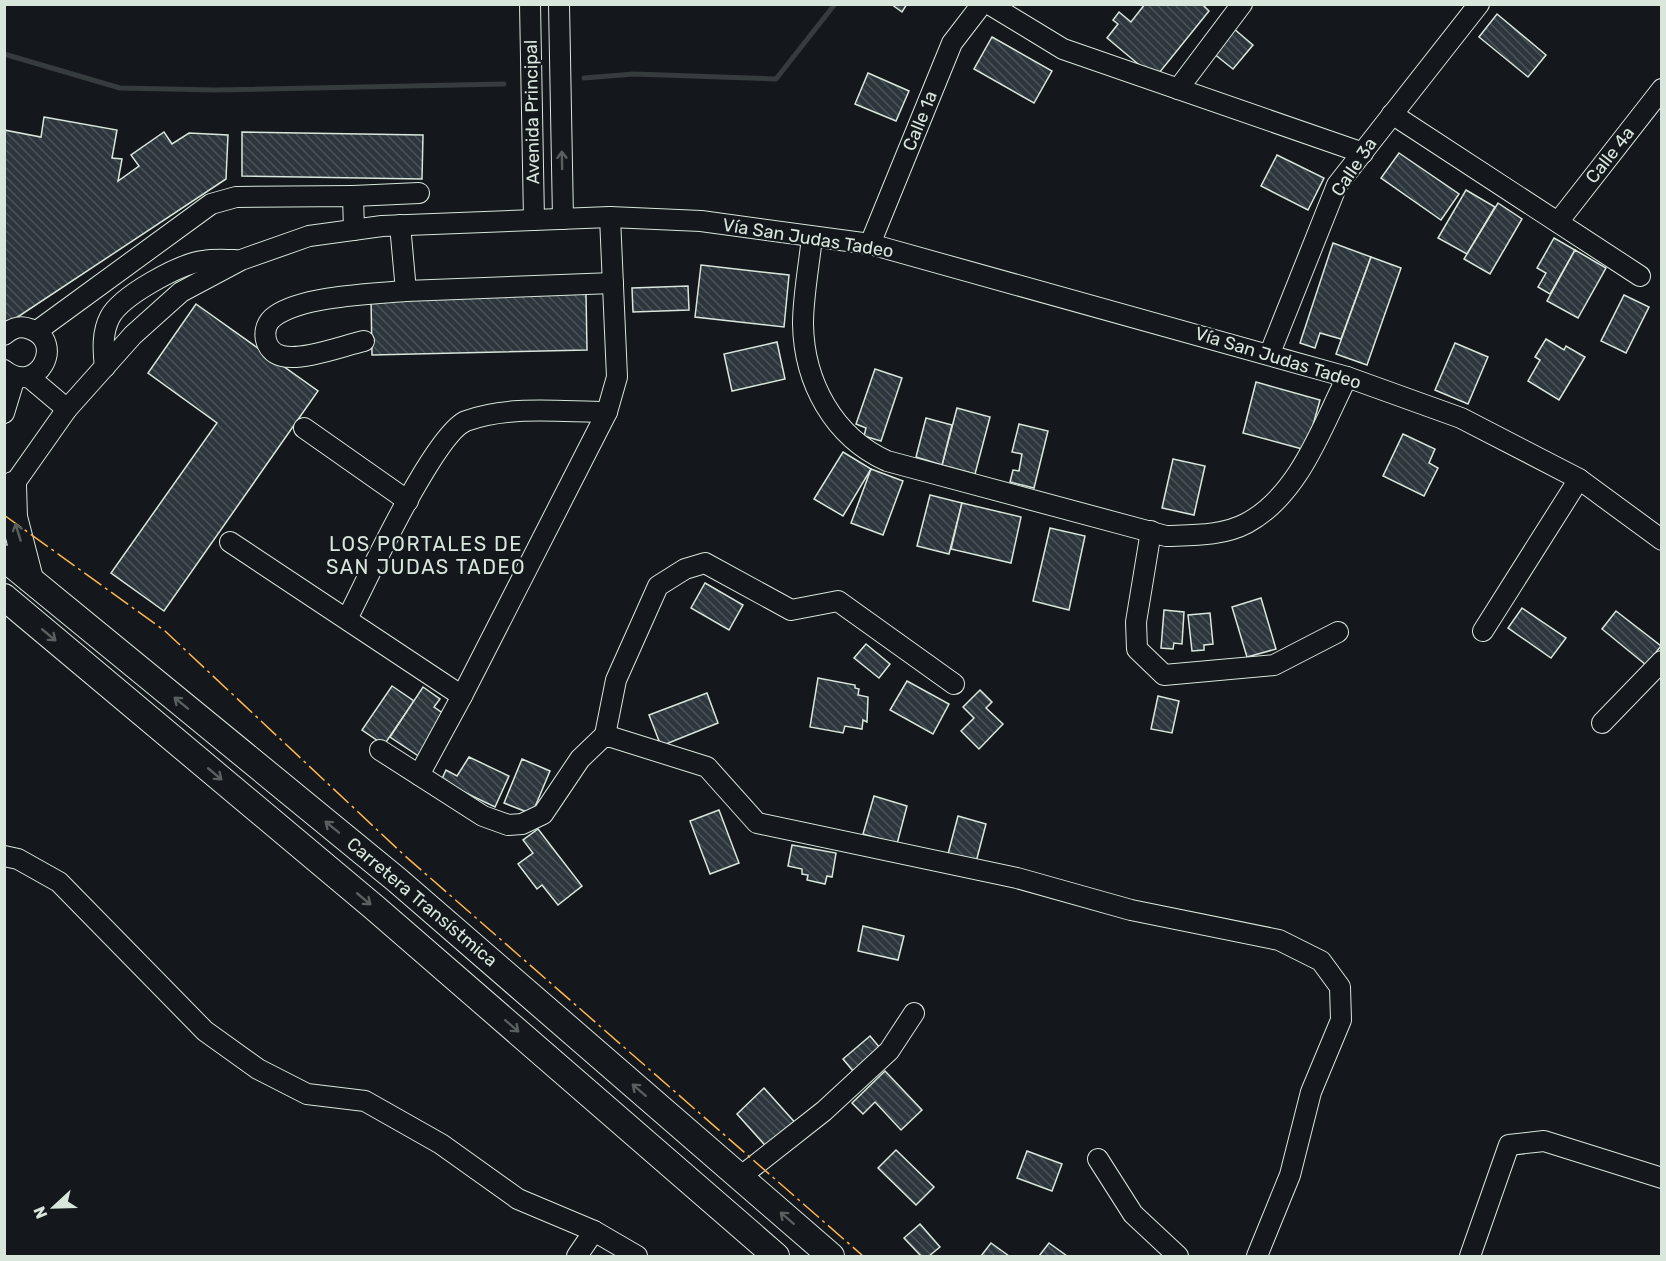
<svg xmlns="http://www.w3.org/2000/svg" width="1666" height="1261" viewBox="0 0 1666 1261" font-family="Rubik,sans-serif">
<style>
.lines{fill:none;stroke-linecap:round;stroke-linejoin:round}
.stream{stroke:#363b3e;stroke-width:5}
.building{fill:url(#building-back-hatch);stroke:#d8e6dc;stroke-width:1.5}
.minor-casing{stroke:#d8e6dc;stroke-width:22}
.major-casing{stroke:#d8e6dc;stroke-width:28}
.minor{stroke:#14181c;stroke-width:20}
.major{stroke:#14181c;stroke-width:26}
.power{stroke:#ffb74d;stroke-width:1.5;stroke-dasharray:21 4.5 3 4.5;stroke-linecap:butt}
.oneway{stroke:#59605f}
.labels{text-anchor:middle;stroke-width:4.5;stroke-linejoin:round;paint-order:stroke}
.street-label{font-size:18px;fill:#d8e6dc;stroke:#14181c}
.neighbourhood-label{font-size:20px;letter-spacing:1.5px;fill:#d8e6dc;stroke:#14181c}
</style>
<defs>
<pattern id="building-back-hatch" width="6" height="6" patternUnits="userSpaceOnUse" patternTransform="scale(1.5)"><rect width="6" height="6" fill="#2c363c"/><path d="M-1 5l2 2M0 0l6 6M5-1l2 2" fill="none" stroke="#4a5358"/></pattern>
</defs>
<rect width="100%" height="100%" fill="#14181c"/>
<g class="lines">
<g class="stream">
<path d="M 4,54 L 120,88 L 215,90 L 504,84"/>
<path d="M 584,78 L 634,74 L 776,79 L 835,4"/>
</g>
</g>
<g class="building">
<path d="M 891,4 L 907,4 L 902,12 Z"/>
<path d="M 1145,4 L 1202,4 L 1209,11 L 1155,78 L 1107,38 L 1118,24 L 1113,20 L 1119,12 L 1131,22 Z"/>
<path d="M 1497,14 L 1546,55 L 1528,77 L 1479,37 Z"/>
<path d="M 1233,28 L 1253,45 L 1233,69 L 1213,53 Z"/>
<path d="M 992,37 L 1052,71 L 1034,103 L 974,69 Z"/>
<path d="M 868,73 L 909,91 L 896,121 L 855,104 Z"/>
<path d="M 44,117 L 117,130 L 112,158 L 122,159 L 118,181 L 139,166 L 131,155 L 164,132 L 172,144 L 189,133 L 228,135 L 226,179 L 4,326 L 4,130 L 41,137 Z"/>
<path d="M 242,132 L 423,135 L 422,179 L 242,176 Z"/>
<path d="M 1399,153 L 1459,194 L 1441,220 L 1381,178 Z"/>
<path d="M 1277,155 L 1324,178 L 1308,210 L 1261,186 Z"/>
<path d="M 1466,190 L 1495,207 L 1467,254 L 1438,238 Z"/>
<path d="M 1498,203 L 1522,219 L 1490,274 L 1464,259 Z"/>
<path d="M 1554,238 L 1575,250 L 1550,294 L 1538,287 L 1546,273 L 1537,268 Z"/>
<path d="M 1333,243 L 1371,257 L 1341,339 L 1320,333 L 1315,348 L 1300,343 Z"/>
<path d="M 1575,250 L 1606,268 L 1578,318 L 1547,301 Z"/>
<path d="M 1371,257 L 1401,268 L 1367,365 L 1336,354 Z"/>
<path d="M 701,265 L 789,275 L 784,327 L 695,317 Z"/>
<path d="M 688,286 L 689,310 L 633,312 L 632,288 Z"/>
<path d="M 586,293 L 587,350 L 372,355 L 371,298 Z"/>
<path d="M 1624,295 L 1649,307 L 1626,353 L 1601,341 Z"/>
<path d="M 196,304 L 318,391 L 164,611 L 111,573 L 217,423 L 148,373 Z"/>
<path d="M 1546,339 L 1564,350 L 1566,346 L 1585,357 L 1559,400 L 1528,381 L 1540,360 L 1535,357 Z"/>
<path d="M 777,342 L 785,379 L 732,391 L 724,354 Z"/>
<path d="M 1455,343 L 1488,357 L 1468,404 L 1435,390 Z"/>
<path d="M 875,369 L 902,378 L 881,441 L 864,436 L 866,428 L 856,424 Z"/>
<path d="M 1256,382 L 1320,400 L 1306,450 L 1243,433 Z"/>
<path d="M 957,408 L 990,417 L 975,474 L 942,465 Z"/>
<path d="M 926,418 L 952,425 L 942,465 L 916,457 Z"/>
<path d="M 1019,424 L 1048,431 L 1034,488 L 1010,482 L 1013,470 L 1019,471 L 1022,454 L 1012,452 Z"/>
<path d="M 1403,434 L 1435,449 L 1429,463 L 1438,468 L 1424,496 L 1383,476 Z"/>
<path d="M 843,452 L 871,469 L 843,516 L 814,499 Z"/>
<path d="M 1173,459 L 1205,466 L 1194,515 L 1162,508 Z"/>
<path d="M 871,469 L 903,481 L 883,535 L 851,523 Z"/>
<path d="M 930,495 L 962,503 L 949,554 L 917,546 Z"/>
<path d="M 962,503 L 1021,517 L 1011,563 L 951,549 Z"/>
<path d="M 1050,528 L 1085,536 L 1069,610 L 1033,601 Z"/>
<path d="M 705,583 L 743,605 L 729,630 L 691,608 Z"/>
<path d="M 1261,598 L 1276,649 L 1247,657 L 1232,607 Z"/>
<path d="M 1522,608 L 1566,638 L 1551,658 L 1508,628 Z"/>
<path d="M 1164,610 L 1184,612 L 1182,644 L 1174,643 L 1173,649 L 1161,648 Z"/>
<path d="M 1616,611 L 1661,646 L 1646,665 L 1602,629 Z"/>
<path d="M 1210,613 L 1213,644 L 1204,645 L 1204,650 L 1192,651 L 1188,615 Z"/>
<path d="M 866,644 L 890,664 L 879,678 L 854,658 Z"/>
<path d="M 818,678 L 855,685 L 855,688 L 859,689 L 858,695 L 868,697 L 867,722 L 863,720 L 862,729 L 845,726 L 843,733 L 810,727 Z"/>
<path d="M 907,681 L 949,704 L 933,734 L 890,710 Z"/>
<path d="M 392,686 L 414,701 L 384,745 L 362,730 Z"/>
<path d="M 423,687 L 440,699 L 434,707 L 447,716 L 420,757 L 390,737 Z"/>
<path d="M 980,690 L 992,702 L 986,708 L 1003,724 L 979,749 L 961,731 L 974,718 L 963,707 Z"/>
<path d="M 707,693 L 718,723 L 661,746 L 649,715 Z"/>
<path d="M 1158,696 L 1179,701 L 1172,733 L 1151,729 Z"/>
<path d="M 469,757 L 509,776 L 495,807 L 441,781 L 446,770 L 457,776 Z"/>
<path d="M 522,759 L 550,771 L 532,814 L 504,803 Z"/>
<path d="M 874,796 L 907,806 L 897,844 L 863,834 Z"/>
<path d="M 719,810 L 739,863 L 710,874 L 690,821 Z"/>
<path d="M 958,816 L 986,824 L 976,862 L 948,854 Z"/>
<path d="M 538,829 L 582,886 L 558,905 L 542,885 L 537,889 L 518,864 L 533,853 L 523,840 Z"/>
<path d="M 792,845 L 836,853 L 832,877 L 827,876 L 825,884 L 807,880 L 808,875 L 802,874 L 802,869 L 788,866 Z"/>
<path d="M 863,926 L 904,936 L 898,960 L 858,951 Z"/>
<path d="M 870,1036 L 885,1054 L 858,1077 L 843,1059 Z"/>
<path d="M 885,1071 L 922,1110 L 901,1130 L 875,1102 L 863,1114 L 852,1103 Z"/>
<path d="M 764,1088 L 799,1127 L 771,1152 L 737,1114 Z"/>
<path d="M 896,1150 L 934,1187 L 916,1205 L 878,1168 Z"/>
<path d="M 1027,1151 L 1062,1164 L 1052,1191 L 1017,1178 Z"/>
<path d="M 920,1224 L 940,1247 L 929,1256 L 921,1256 L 904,1238 Z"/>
<path d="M 991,1243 L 1009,1256 L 981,1256 Z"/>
<path d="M 1049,1243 L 1067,1256 L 1039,1256 Z"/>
</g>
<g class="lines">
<defs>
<g id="minor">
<path d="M 530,4 L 534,220"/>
<path d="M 559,4 L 563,219"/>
<path d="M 989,4 L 1063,49 L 1363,153"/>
<path d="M 1178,89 L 1242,4"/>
<path d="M 1392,114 L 1640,276"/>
<path d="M 353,196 L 419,193"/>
<path d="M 1558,222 L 1662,89"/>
<path d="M 400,225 L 406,291 L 613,283"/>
<path d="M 812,237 C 809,266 803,296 803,324 C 804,383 834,437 887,461 L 1166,536 C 1193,535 1223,536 1247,523 C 1299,495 1322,427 1347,377"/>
<path d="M 870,244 L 952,43 L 982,4"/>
<path d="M 37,331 L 211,204 L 236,197 L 353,196 L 354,230"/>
<path d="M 4,335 C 12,328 20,325 30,329 C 66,341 38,397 4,370"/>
<path d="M 364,341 C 342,346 303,361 282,356 C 264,352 259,327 275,316 C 303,296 371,294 406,291"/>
<path d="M 1270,353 L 1337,185 L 1479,4"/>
<path d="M 105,367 C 103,350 102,332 110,317 C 121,296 179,264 203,261 C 214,259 225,260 235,260"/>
<path d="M 29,377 L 67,409"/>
<path d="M 4,413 L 15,377"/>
<path d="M 304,428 L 408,501"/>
<path d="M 5,497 L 67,409 L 133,335 L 181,292 L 241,260 L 309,236 L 382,226 L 610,217 L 701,221 L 870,244 L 1347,377 L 1461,418 L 1579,479 L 1662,540"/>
<path d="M 1151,531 L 1136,622 L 1137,649 L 1164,675 L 1274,665 L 1338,632"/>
<path d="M 230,542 L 462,696"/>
<path d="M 347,619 C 366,582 434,434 466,421 C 509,405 562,412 607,412"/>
<path d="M 1483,631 L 1579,479"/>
<path d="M 1602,723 L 1662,661"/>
<path d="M 605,735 L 616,680 L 658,586 L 685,569 L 705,563 L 791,610 L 838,601 L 954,684"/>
<path d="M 380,750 L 483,816 L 508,825 L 522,824 L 543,814 L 580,759 L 605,735 L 707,767 L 757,823 L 1017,878 L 1131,910 L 1279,940 L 1321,961 L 1340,987 L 1341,1020 L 1311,1092 L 1290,1175 L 1257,1256"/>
<path d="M 419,775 L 462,696 L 607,412 L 617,377 L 610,217"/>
<path d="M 4,856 L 18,859 L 59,882 L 205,1031 L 258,1069 L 307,1094 L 365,1101 L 441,1144 L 518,1199 L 594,1231 L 637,1256"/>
<path d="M 1098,1159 L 1133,1214 L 1178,1256"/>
<path d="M 740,1177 L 824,1111 L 889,1051 L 914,1013"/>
<path d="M 577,1256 L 594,1231"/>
<path d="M 1470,1256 L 1509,1145 L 1544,1141 L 1662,1178"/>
</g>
<g id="major">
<path d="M 4,489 L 13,485 L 14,517 L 30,579"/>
<path d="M 4,558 L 397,880 L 831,1256"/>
<path d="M 4,597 L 375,908 L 776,1256"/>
</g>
</defs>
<use href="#minor" class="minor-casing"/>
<use href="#major" class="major-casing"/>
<use href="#minor" class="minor"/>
<use href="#major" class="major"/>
<path class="power" d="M 4,515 L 165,631 L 404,855 L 863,1256"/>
</g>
<defs><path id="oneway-shaft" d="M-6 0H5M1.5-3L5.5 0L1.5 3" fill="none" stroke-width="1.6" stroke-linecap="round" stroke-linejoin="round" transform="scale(1.5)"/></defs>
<g class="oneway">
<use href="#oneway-shaft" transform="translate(562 160) rotate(-91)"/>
<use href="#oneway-shaft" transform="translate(18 532) rotate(-107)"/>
<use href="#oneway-shaft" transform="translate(49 635) rotate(40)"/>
<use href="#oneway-shaft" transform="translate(181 703) rotate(-141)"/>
<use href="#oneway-shaft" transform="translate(215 774) rotate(40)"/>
<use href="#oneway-shaft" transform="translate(332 827) rotate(-141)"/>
<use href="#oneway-shaft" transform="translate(364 899) rotate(40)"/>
<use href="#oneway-shaft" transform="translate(512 1026) rotate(41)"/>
<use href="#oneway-shaft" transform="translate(639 1090) rotate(-139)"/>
<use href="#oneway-shaft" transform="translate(787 1218) rotate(-139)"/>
</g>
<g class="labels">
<g class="street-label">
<text transform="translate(532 112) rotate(-91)" y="6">Avenida Principal</text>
<text transform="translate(920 121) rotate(-68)" y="6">Calle 1a</text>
<text transform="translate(1610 155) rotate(-52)" y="6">Calle 4a</text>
<text transform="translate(1354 167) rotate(-56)" y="6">Calle 3a</text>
<text transform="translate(808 238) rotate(9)" y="6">Vía San Judas Tadeo</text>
<text transform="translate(1278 358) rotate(17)" y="6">Vía San Judas Tadeo</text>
<text transform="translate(422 902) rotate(40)" y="6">Carretera Transístmica</text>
</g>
<g class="neighbourhood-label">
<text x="426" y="551">LOS PORTALES DE<tspan x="426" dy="23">SAN JUDAS TADEO</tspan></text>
</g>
</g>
<rect width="1666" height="1261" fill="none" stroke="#d8e6dc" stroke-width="12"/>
<g transform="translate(54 1207) rotate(248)" stroke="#14181c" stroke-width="4.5" paint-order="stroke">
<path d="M0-4.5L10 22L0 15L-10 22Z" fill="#d8e6dc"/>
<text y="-9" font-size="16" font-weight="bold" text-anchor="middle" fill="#d8e6dc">N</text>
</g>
</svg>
